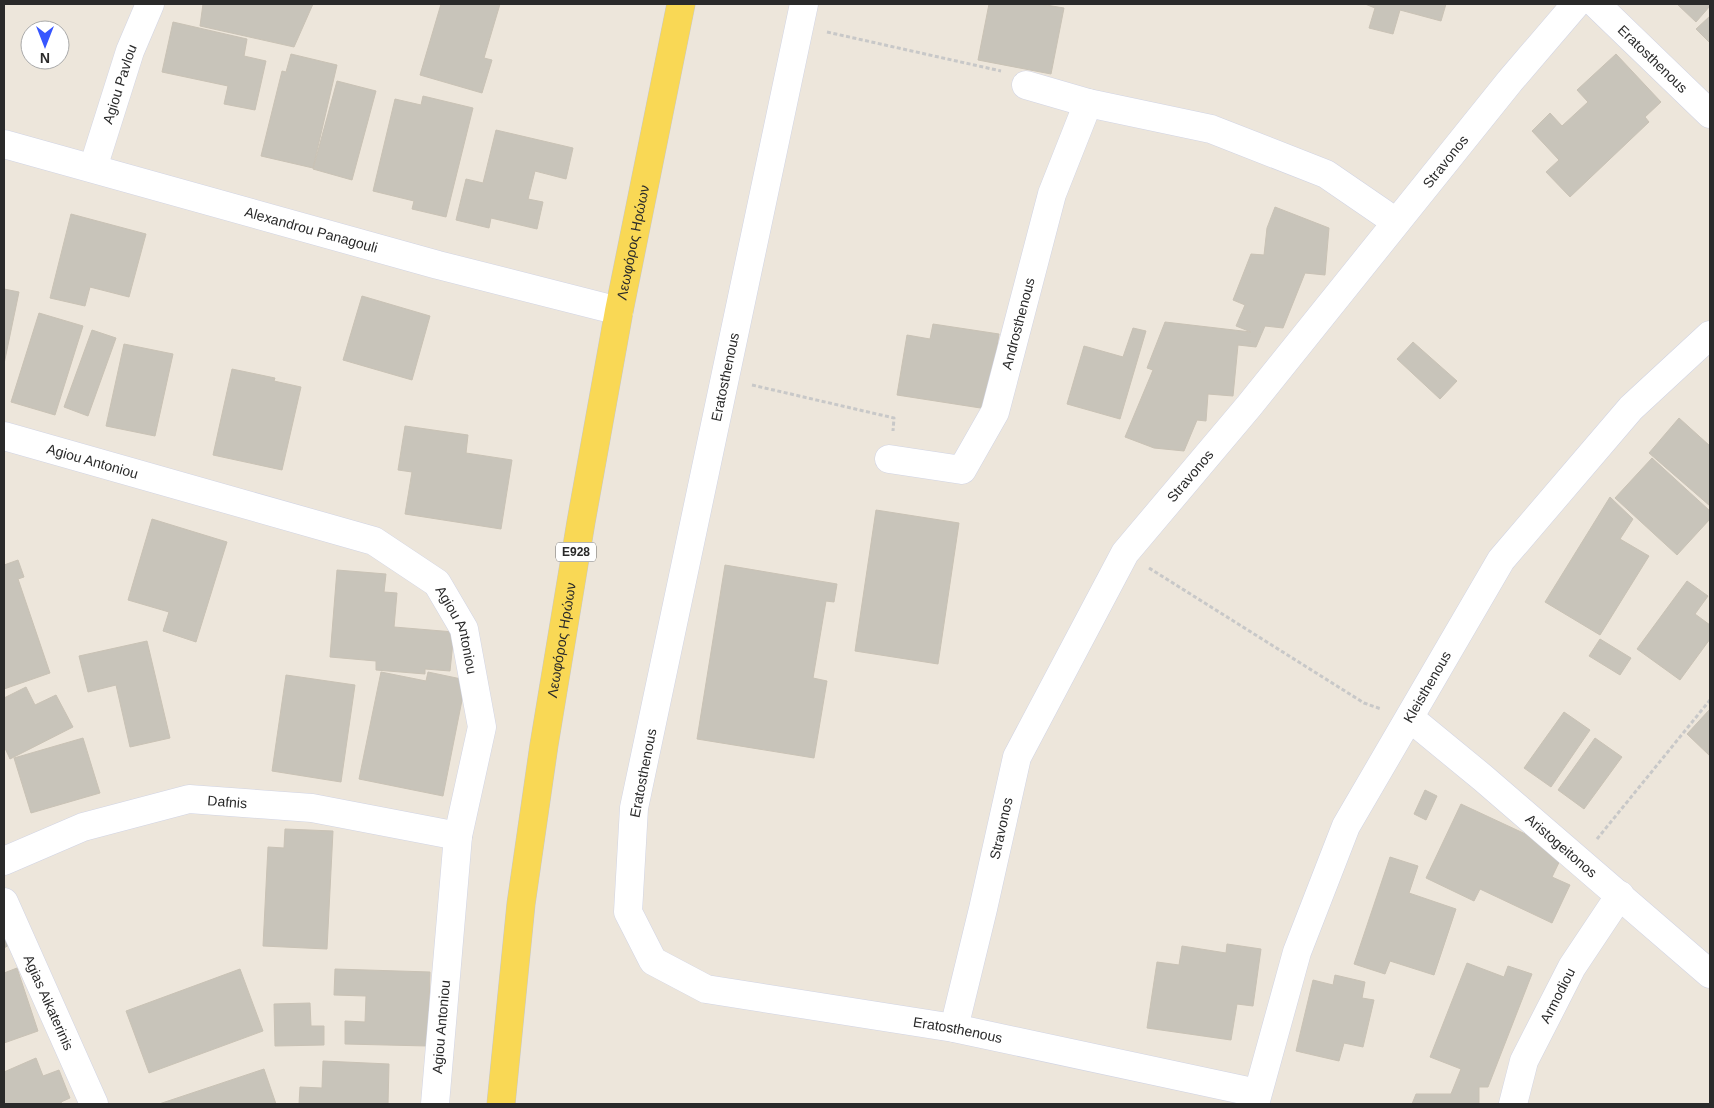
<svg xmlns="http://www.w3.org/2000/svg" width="1714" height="1108" viewBox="0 0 1714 1108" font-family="Helvetica,sans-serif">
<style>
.building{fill:#c8c4ba;stroke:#c9c2b5}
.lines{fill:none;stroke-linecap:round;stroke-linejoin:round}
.street-casing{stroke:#d1d4e4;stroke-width:29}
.secondary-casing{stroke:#d1d4e4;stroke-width:29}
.primary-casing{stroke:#c8c8c8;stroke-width:29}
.path{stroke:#c8c8c8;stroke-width:3;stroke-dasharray:4 2.5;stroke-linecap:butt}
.street{stroke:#fff;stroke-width:28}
.secondary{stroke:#fff;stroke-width:28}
.primary{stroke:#f9d855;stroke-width:28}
.labels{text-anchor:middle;stroke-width:4;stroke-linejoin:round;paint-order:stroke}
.shield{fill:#fff;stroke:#6a6a6a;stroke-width:1}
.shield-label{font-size:12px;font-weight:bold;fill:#2a2a2a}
.street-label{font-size:14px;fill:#2a2a2a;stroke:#fff}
</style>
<rect width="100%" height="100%" fill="#ede6db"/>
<g class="building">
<path d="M 203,4 L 313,4 L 294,47 L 200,26 Z"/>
<path d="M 441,4 L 500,4 L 484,58 L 492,60 L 482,93 L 420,75 Z"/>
<path d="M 989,4 L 1040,4 L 1064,8 L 1051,74 L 978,60 Z"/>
<path d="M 1365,4 L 1446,4 L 1441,21 L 1400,10 L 1393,34 L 1369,28 L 1375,8 Z"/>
<path d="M 1677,4 L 1710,4 L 1710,6 L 1696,22 Z"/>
<path d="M 1710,16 L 1710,43 L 1696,29 Z"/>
<path d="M 173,22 L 247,39 L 244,56 L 266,61 L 255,110 L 224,104 L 228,86 L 162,72 Z"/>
<path d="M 291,54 L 337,65 L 313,168 L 261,156 L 282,71 L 286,72 Z"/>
<path d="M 1616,54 L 1661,102 L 1645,117 L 1649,122 L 1570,197 L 1546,172 L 1559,160 L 1532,131 L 1550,113 L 1562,126 L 1588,102 L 1577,90 Z"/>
<path d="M 337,81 L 376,91 L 352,180 L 313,169 Z"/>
<path d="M 423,96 L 473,108 L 446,217 L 412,209 L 414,201 L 373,191 L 395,99 L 421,105 Z"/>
<path d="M 496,130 L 573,148 L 566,179 L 535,171 L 528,199 L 543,202 L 537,229 L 491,218 L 489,228 L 456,220 L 466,179 L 483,183 Z"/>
<path d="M 1275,207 L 1329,228 L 1325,275 L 1305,273 L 1283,328 L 1265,326 L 1256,347 L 1238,345 L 1233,396 L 1208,394 L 1206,421 L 1197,420 L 1184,451 L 1154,448 L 1125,437 L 1153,370 L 1147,368 L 1165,322 L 1251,332 L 1236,326 L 1245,305 L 1233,300 L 1251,254 L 1264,255 L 1267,228 Z"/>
<path d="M 71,214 L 146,234 L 129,297 L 90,287 L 85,306 L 50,298 Z"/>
<path d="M 4,289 L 19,292 L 4,364 Z"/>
<path d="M 362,296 L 430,316 L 412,380 L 343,360 Z"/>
<path d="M 39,313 L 83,326 L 55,415 L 11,402 Z"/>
<path d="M 933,324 L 999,334 L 987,409 L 897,395 L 907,335 L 930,339 Z"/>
<path d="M 1133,328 L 1146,331 L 1120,419 L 1067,404 L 1084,346 L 1123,357 Z"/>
<path d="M 92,330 L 116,338 L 88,416 L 64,407 Z"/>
<path d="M 1413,342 L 1457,381 L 1440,399 L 1397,359 Z"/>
<path d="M 124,344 L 173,354 L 155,436 L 106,426 Z"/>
<path d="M 232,369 L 275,378 L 274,381 L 301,387 L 282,470 L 213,455 Z"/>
<path d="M 1679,418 L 1710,446 L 1710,506 L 1649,453 Z"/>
<path d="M 405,426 L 468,435 L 466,453 L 512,460 L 501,529 L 405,514 L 412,472 L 398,470 Z"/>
<path d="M 1652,458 L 1710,511 L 1710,519 L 1677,555 L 1615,498 Z"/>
<path d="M 1610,497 L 1633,519 L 1620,539 L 1649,556 L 1600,635 L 1545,602 Z"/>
<path d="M 876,510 L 959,523 L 938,664 L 855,651 Z"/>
<path d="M 152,519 L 227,542 L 196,642 L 163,631 L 169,612 L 128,600 Z"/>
<path d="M 18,560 L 24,577 L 18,579 L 50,673 L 4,689 L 4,565 Z"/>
<path d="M 725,565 L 837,584 L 834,602 L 826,601 L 813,678 L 827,681 L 814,758 L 697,739 Z"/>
<path d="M 337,570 L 386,574 L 384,592 L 397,593 L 394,627 L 454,632 L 450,671 L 425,669 L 425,674 L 376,670 L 376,661 L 330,657 Z"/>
<path d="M 1687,581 L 1708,596 L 1695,614 L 1710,625 L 1710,639 L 1680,680 L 1637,649 Z"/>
<path d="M 1600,639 L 1631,658 L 1620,675 L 1589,656 Z"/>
<path d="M 147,641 L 170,738 L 130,747 L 116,685 L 88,692 L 79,656 Z"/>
<path d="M 381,672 L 426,681 L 428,672 L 466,680 L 443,796 L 359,779 Z"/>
<path d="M 286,675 L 355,685 L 341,782 L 272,771 Z"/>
<path d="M 26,687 L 35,705 L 56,695 L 73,727 L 10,759 L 4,746 L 4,698 Z"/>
<path d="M 1710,709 L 1710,756 L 1687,734 Z"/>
<path d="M 1564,712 L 1590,730 L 1551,787 L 1524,768 Z"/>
<path d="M 83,738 L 100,793 L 31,813 L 14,758 Z"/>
<path d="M 1595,738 L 1622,757 L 1584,809 L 1558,790 Z"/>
<path d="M 1425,790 L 1437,796 L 1426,820 L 1414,814 Z"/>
<path d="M 1461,804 L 1564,852 L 1552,877 L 1570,885 L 1552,923 L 1480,889 L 1474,901 L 1426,878 Z"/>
<path d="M 285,829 L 333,831 L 327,949 L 263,946 L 268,847 L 284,848 Z"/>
<path d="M 1390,857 L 1418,866 L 1409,893 L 1456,909 L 1434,975 L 1390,961 L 1385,974 L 1354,964 Z"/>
<path d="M 4,935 L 9,945 L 4,948 Z"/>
<path d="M 1227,944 L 1261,949 L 1253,1006 L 1237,1004 L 1231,1040 L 1147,1028 L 1157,962 L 1179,965 L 1182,946 L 1226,953 Z"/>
<path d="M 1467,963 L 1504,977 L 1508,966 L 1532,974 L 1488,1087 L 1479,1087 L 1479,1104 L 1412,1104 L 1416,1094 L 1451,1094 L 1461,1069 L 1430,1057 Z"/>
<path d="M 17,968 L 38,1031 L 4,1043 L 4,973 Z"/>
<path d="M 240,969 L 263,1031 L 149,1073 L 126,1011 Z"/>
<path d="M 335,969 L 430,972 L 428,1046 L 345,1044 L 345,1021 L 365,1022 L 366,996 L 334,995 Z"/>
<path d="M 1335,975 L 1365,982 L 1362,998 L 1374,1000 L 1363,1047 L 1344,1043 L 1339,1061 L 1296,1051 L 1313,980 L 1333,985 Z"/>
<path d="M 310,1003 L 311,1026 L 324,1026 L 324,1045 L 275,1046 L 274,1004 Z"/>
<path d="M 36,1058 L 43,1076 L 59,1070 L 70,1098 L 61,1102 L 62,1104 L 4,1104 L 4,1072 Z"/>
<path d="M 323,1061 L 389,1064 L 388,1104 L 299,1104 L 300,1087 L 322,1088 Z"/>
<path d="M 264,1069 L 276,1104 L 159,1104 Z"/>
</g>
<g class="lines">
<defs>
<g id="street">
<path id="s1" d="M 804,4 L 634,808 L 628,912 L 653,961 L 706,989 L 954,1028 L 1257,1093"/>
<path id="s2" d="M 1596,4 L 1710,114"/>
<path d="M 1026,85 L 1088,103 L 1211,129 L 1326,174 L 1396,222"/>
<path id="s3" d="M 93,168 L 130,51 L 150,4"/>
<path id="s4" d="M 4,436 L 374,541 L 437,583 L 464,629 L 482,727 L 458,836 L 435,1104"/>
<path id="s5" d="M 889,459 L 962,470 L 995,412 L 1052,194 L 1088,103"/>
<path id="s6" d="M 1410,718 L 1483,778 L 1710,974"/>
<path id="s7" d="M 4,861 L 83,827 L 189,799 L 312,808 L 458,836"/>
<path id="s8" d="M 4,902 L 94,1104"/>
<path id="s9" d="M 954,1028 L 983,909 L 1017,757 L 1125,553 L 1249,406 L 1510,81 L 1576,4"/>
<path id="s10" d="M 1255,1104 L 1297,952 L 1346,826 L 1501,560 L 1631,408 L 1710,335"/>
<path id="s11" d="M 1513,1104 L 1524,1061 L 1572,967 L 1620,895"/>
</g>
<g id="secondary">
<path id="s12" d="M 4,144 L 438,265 L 619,311"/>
</g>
<g id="primary">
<path id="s13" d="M 501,1104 L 521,904 L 544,745 L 581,522 L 619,311 L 681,4"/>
</g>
</defs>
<use href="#street" class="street-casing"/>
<use href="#secondary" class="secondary-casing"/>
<use href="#primary" class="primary-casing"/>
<g class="path">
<path d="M 827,32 L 1001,71"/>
<path d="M 752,385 L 894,418 L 893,431"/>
<path d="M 1149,568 L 1364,703 L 1381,709"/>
<path d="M 1597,839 L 1710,700"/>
</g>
<use href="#street" class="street"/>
<use href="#secondary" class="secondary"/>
<use href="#primary" class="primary"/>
</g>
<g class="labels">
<rect class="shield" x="556" y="542.5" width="40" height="19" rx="4"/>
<g class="shield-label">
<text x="576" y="556">E928</text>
</g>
<g class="street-label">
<text dy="5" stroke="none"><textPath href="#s2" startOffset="79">Eratosthenous</textPath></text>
<text dy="5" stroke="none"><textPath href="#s3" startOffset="88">Agiou Pavlou</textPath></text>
<text dy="5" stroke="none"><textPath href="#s9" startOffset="1015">Stravonos</textPath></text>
<text dy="5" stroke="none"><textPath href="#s12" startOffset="319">Alexandrou Panagouli</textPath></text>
<text dy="5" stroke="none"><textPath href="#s13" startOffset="872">Λεωφόρος Ηρώων</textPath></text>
<text dy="5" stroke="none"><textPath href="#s5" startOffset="232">Androsthenous</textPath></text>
<text transform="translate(725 377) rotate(-78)" y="5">Eratosthenous</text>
<text dy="5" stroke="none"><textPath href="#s4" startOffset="92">Agiou Antoniou</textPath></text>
<text dy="5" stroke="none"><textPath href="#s9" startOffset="610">Stravonos</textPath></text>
<text dy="5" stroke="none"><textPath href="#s4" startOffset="512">Agiou Antoniou</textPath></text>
<text dy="5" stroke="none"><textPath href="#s13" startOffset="468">Λεωφόρος Ηρώων</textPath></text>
<text dy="5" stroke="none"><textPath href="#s10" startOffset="454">Kleisthenous</textPath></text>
<text transform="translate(643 773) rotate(-79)" y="5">Eratosthenous</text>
<text dy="5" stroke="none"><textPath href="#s7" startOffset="234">Dafnis</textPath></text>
<text dy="5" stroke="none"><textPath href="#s9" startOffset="205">Stravonos</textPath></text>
<text dy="5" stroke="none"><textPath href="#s6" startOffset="198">Aristogeitonos</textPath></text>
<text dy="5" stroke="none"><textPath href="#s11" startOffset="118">Armodiou</textPath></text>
<text dy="5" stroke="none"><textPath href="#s8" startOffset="110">Agias Aikaterinis</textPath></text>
<text transform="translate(441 1027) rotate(-85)" y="5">Agiou Antoniou</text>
<text dy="5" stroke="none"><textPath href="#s1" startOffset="1296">Eratosthenous</textPath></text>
</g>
</g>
<rect width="1714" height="1108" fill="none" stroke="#2a2a2a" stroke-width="10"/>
<g transform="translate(45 45) rotate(180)"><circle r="24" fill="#ffffff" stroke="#aaaaaa"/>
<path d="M0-4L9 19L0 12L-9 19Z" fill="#3756ff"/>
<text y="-8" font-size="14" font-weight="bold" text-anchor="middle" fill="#2a2a2a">N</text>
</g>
</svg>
